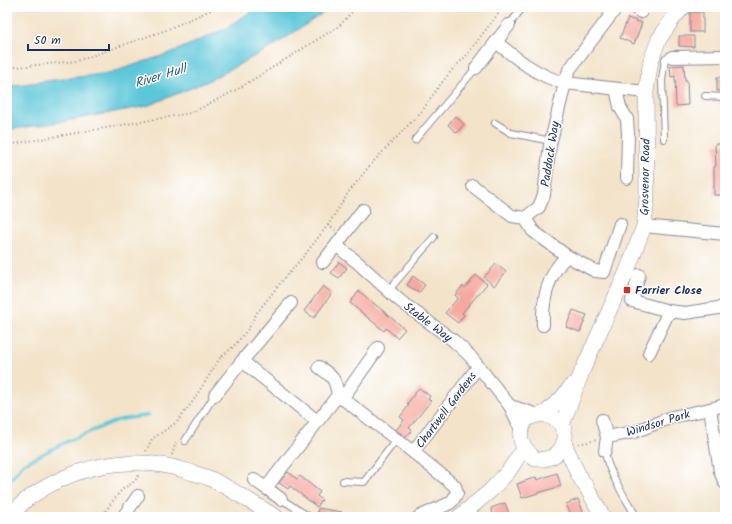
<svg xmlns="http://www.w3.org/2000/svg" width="732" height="524" viewBox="0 0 732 524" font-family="Kalam,sans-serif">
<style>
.water{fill:#5dc7d9;stroke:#3c7b9c}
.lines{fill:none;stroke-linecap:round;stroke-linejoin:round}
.stream{stroke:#5dc7d9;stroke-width:3}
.building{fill:#f7a8a0}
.service-casing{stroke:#878994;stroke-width:8}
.minor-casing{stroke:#878994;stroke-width:14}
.tertiary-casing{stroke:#878994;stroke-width:16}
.path{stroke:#878994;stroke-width:2;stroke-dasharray:1 3;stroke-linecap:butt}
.service{stroke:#fff;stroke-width:6}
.minor{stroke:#fff;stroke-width:12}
.tertiary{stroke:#fff;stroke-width:15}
.poi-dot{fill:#c8321e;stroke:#fff;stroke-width:1.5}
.labels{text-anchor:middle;stroke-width:3;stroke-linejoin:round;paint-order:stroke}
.street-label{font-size:12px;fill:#1b2f5e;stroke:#fff}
.poi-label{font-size:12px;font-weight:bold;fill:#1b2f5e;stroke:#fff;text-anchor:start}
.water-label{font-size:13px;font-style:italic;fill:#2f5d83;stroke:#fff}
</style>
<rect width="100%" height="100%" fill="#fff"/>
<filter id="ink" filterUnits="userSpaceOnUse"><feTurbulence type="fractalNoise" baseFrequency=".025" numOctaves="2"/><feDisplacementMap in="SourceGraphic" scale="8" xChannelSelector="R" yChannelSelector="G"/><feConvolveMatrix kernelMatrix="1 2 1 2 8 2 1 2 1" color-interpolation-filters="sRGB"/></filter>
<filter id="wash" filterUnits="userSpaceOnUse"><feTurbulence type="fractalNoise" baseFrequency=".012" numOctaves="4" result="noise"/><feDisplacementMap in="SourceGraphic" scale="16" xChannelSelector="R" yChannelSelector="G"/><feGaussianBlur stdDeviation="0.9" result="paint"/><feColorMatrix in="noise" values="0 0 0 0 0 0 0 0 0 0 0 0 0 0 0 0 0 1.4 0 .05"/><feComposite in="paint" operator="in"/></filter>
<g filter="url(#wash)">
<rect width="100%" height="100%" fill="#f3e3c9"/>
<path class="water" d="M 258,7 L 332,7 L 272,47 L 206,82 L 147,106 L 60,122 L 7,130 L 7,86 L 110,73 L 173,52 L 225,29 Z"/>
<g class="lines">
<path class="stream" d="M 7,484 L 23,464 L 66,442 L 118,420 L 149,415"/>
</g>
<g id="blocks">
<g class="building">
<rect x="690" y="12" width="13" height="20"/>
<path d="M 628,18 L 642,23 L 634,44 L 620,38 Z"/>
<path d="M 679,36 L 694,36 L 694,47 L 679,46 Z"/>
<path d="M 684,65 L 685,80 L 687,80 L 688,105 L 676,106 L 675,76 L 671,77 L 670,66 Z"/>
<rect x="717" y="77" width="8" height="14"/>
<path d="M 455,116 L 464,124 L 457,133 L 448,125 Z"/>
<path d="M 715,144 L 725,144 L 725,195 L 714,195 L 714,167 L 716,166 Z"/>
<path d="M 339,262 L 347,268 L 339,278 L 331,273 Z"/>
<path d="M 496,264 L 506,272 L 494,286 L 484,277 Z"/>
<path d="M 476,275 L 487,284 L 462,313 L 464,315 L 458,323 L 445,313 L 458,298 L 455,295 L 463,286 L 465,288 Z"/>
<path d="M 413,276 L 425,285 L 419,293 L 407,285 Z"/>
<path d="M 323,286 L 332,293 L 314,318 L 304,311 Z"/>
<path d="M 359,291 L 405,329 L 397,338 L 386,328 L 384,331 L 350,303 Z"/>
<path d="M 573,310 L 587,315 L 580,332 L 566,327 Z"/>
<path d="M 419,388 L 430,396 L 428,399 L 431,401 L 409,428 L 412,430 L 406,437 L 396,430 L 404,420 L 400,417 L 409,405 L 407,404 Z"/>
<path d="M 288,472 L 297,479 L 300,476 L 320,492 L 317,496 L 322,500 L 317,507 L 290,486 L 288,489 L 279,483 Z"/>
<path d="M 557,473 L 561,486 L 522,498 L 517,484 L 536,477 L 537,480 Z"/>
<path d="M 578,499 L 585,517 L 572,517 L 566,504 Z"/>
<path d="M 505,503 L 510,517 L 494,517 L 491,508 Z"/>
<path d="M 318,508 L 342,512 L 342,517 L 317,517 Z"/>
</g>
</g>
</g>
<g filter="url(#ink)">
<use href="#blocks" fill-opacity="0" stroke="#878994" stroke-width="1"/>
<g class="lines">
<defs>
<g id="service">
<path d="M 509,25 L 523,7"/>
<path d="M 705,96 L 725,97"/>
<path d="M 495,123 L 511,133 L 551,141"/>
<path d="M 664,139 L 662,80 L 665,59 L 672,57"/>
<path d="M 415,140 L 476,68"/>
<path d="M 388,291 L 434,237"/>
<path d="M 185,441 L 215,395"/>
<path d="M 605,451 C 606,468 627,502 637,517"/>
<path d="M 343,481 L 364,482 L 396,440"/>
<path d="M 281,499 L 308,516"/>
</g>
<g id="minor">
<path d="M 634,7 L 641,12"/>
<path d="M 496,42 C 517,59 539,77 565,83 L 646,92"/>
<path d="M 672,57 L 725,56"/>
<path d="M 476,68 L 509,25"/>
<path d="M 616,89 L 620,107 L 627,119 L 628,134 L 627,178"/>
<path d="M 473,186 L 512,216 L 525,218 L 539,207 L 544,195 L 550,145 L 565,83 L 569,70 L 617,7"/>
<path d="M 525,218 L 533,231 L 567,256 L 595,271 L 604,272 L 620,224"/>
<path d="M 644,226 L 725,234"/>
<path d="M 337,246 L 357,262 L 399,300 L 454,341 L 470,356 L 510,406 L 521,429"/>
<path d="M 323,262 C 337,245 349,227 363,210"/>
<path d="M 639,275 L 632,301 L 669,311 L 685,313 L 725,307"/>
<path d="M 291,303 L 242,361 L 317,421"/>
<path d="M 543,325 C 542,301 548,273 567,256"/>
<path d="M 649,353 L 669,311"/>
<path d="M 319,367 C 333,377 335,378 338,395"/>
<path d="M 215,395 L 242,361"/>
<path d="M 342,399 L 378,348"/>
<path d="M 510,406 L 538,415"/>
<path d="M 710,409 L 720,471 L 725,483"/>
<path d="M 602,420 L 607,437 L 605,451"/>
<path d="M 607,437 L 634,432 L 672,417 L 710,409 L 725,405"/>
<path d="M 413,452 L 455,486 L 457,493 L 453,500 L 450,503 L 419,517"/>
<path d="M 254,480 L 266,488"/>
<path d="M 281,499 L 266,488 L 338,395 L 413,452 L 478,367"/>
<path d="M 123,517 L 138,496"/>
</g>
<g id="tertiary">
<path d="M 544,414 C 551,417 558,419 562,426 C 570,438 561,455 548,458 C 545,460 539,459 535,459 C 520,444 516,439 526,419 L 538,415 Z"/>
<path d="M 544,414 L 562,398 L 572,385"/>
<path d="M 562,425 L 583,369 L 627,271 L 644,226 L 647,198 L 646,92 L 651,60 L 659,39 L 672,20 L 683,7"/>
<path d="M 564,443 L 579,476 L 587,488 L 603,517"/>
<path d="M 9,517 C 15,511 20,505 26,500 C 74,465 131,453 187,471 C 196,474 206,476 213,480 C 235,491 255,505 276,517"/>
<path d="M 459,517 L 490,491 L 508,472 L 524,448"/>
</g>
</defs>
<use href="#service" class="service-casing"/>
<use href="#minor" class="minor-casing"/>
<use href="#tertiary" class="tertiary-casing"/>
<g class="path">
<path d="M 7,68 L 77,61 L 166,30 L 218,7"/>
<path d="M 7,145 L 191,113 L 238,89 L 339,26 L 357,7"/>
<path d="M 328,225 L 335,230"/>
<path d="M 579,444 L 596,440"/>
<path d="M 146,451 L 152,439 L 177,422 L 193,401 L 220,358 L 233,347 L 249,328 L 256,314 L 278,286 L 303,257 L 328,225 L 348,193 L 371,164 L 422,111 L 437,89 L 451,71 L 466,56 L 503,7"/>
<path d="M 172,455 L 176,442 L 178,442"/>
<path d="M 100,517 C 108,509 116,495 123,489 C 130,484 135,483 139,474"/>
</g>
<use href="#service" class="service"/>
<use href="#minor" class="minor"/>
<use href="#tertiary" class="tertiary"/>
</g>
</g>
<rect class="poi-dot" x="623" y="286" width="8" height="8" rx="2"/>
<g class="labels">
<g class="street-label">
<text transform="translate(550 154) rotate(-81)" y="4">Paddock Way</text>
<text transform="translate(645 177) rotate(-89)" y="4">Grosvenor Road</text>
<text transform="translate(428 322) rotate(37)" y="4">Stable Way</text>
<text transform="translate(446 410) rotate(-53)" y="4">Chartwell Gardens</text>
<text transform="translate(658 423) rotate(-17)" y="4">Windsor Park</text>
</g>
<g class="poi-label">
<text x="635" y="294">Farrier Close</text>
</g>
<g class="water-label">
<text transform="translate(160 75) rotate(-17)" y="5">River Hull</text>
</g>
</g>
<rect width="732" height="524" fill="none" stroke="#fff" stroke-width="24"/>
<path d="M28 44v6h81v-6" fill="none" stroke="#1b2f5e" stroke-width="2"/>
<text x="34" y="44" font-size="12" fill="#1b2f5e" stroke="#ffffff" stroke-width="3" paint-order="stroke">50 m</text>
</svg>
